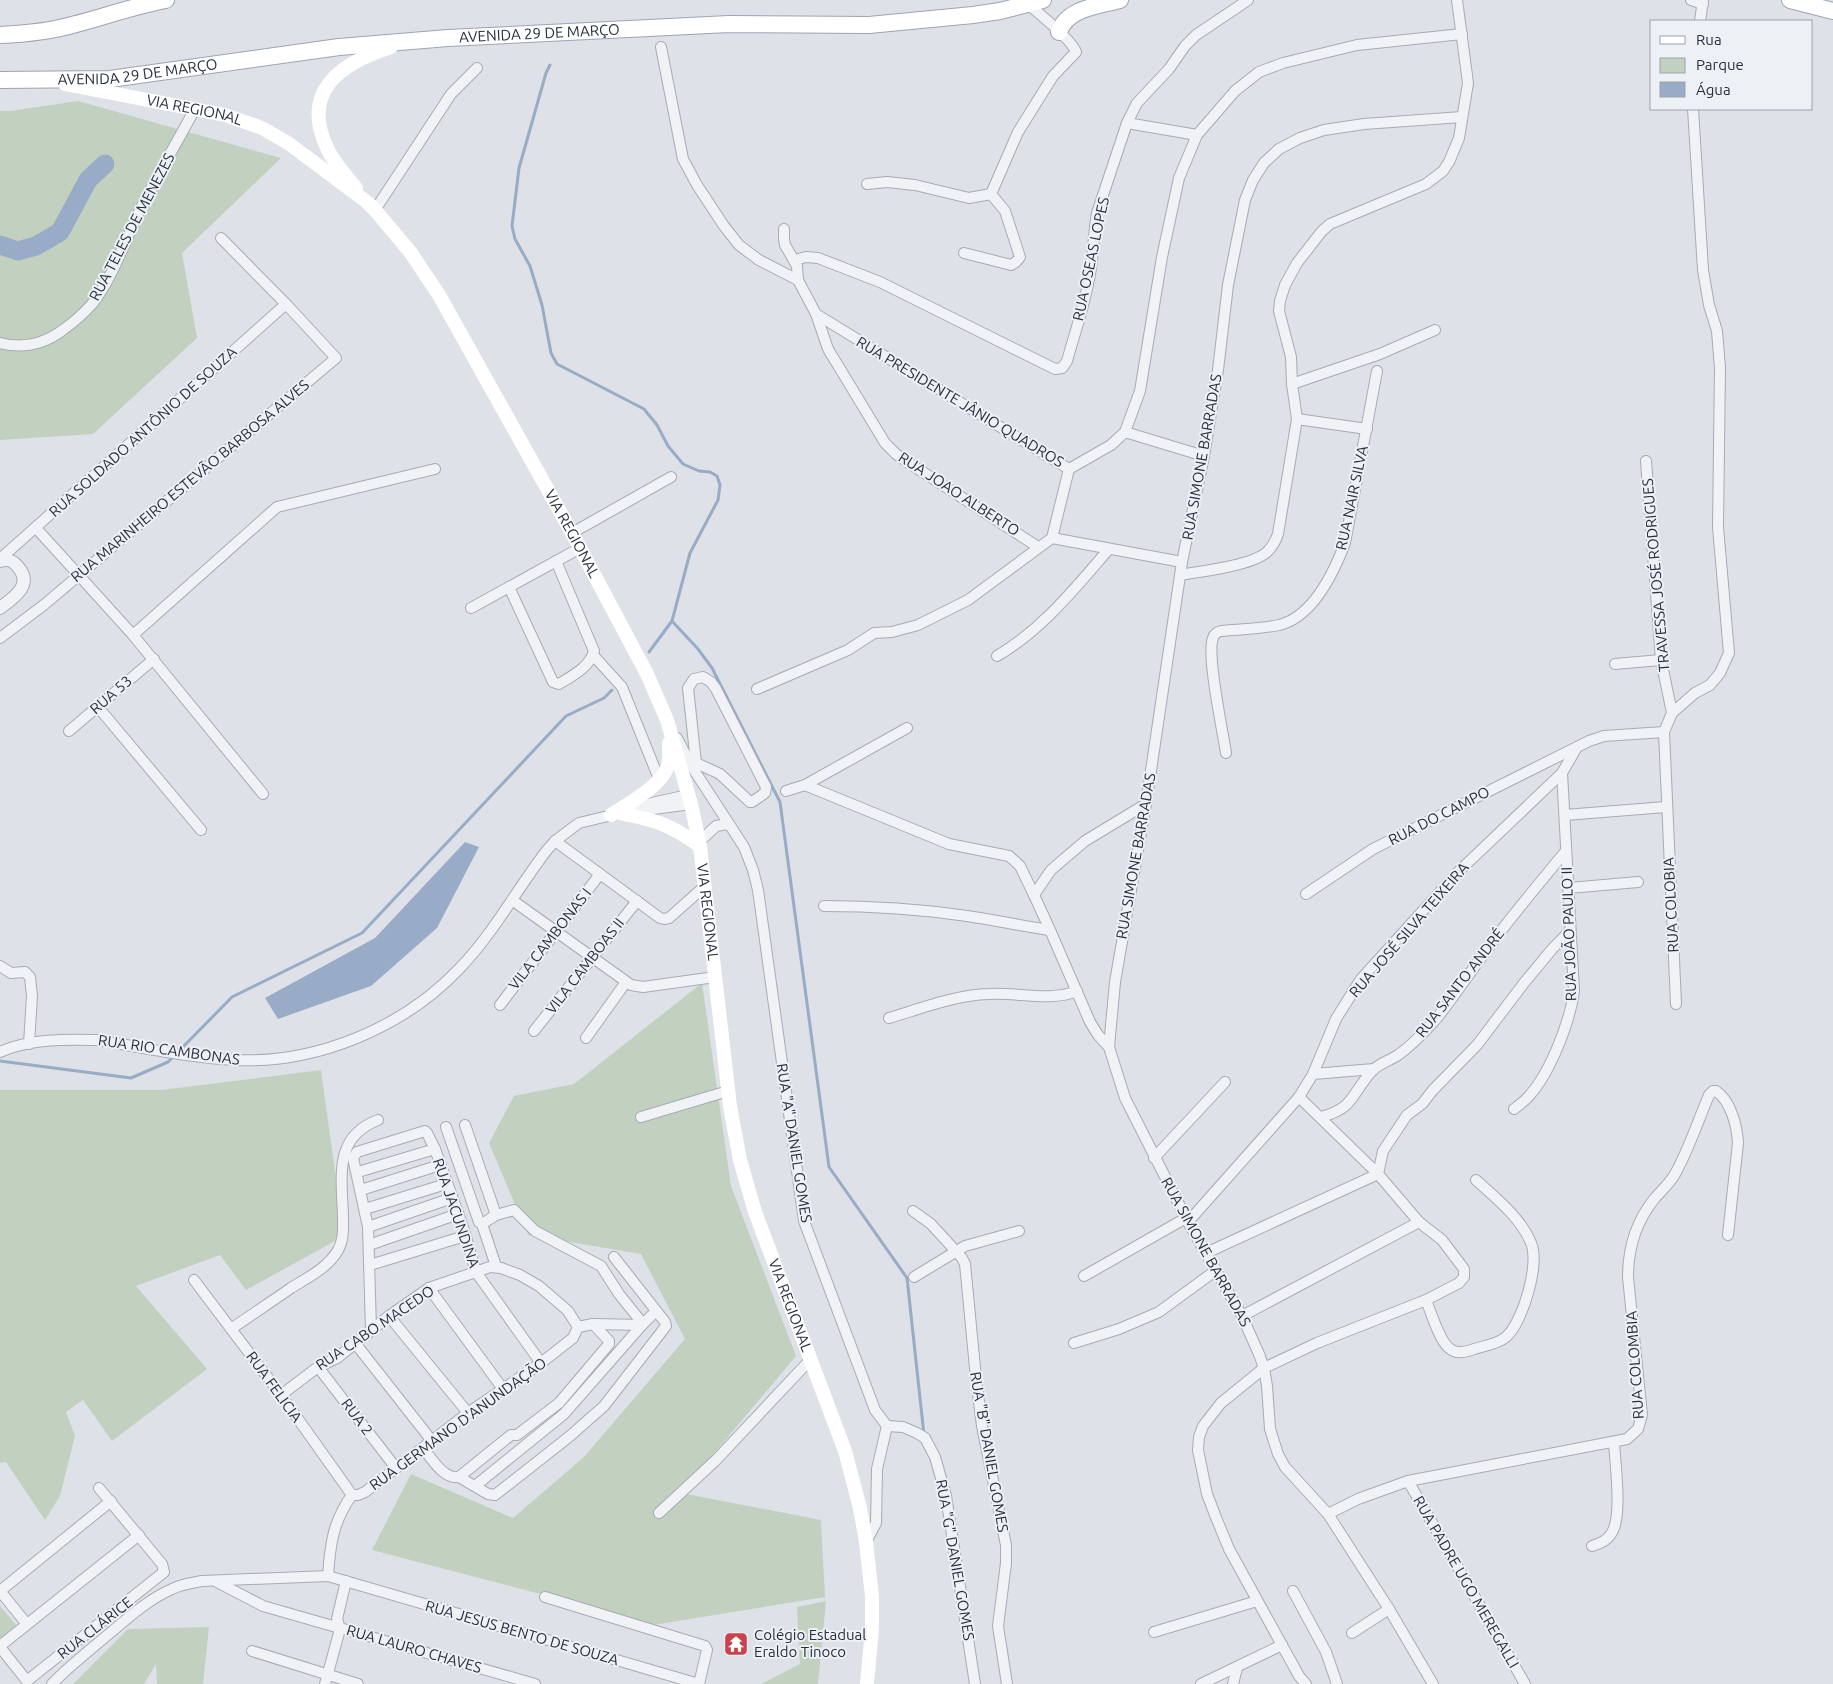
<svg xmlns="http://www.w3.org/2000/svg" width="1833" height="1684" viewBox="0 0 1833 1684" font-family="Ubuntu,sans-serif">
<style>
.green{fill:#c2d1bf}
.water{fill:#98acc7}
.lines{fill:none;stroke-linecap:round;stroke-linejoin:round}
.stream{stroke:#98acc7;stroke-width:3}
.river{stroke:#98acc7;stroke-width:19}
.minor-casing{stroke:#a7abb4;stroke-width:12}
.tertiary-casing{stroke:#a7abb4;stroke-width:14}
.primary-casing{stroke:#9da4b3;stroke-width:18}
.minor{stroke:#f0f2f6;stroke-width:10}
.tertiary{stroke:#f0f2f6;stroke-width:12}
.secondary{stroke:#fff;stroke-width:14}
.primary{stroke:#fff;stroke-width:16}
.labels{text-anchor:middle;stroke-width:4;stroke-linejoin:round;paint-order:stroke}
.street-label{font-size:15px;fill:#272e3e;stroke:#edf0f5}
.poi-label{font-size:15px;fill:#272e3e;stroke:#edf0f5;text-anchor:start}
</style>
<rect width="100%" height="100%" fill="#dee1e7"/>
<g class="green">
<path d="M 78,101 L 281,158 L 182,253 L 197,338 L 93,434 L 0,440 L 0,111 L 10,111 Z"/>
<path d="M 702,983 L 731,1186 L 796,1356 L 681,1493 L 821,1520 L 825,1597 L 647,1626 L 544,1595 L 372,1550 L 411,1474 L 513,1518 L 584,1457 L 685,1339 L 641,1254 L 528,1235 L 489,1143 L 514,1096 L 574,1084 Z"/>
<path d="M 321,1070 L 344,1236 L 246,1290 L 220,1255 L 136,1286 L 207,1369 L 112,1441 L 83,1400 L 66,1412 L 75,1436 L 60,1496 L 45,1520 L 6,1462 L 0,1463 L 0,1090 L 161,1090 Z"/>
<path d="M 826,1601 L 818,1684 L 761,1684 L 800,1664 L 797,1607 Z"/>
<path d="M 0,1606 L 17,1626 L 0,1640 Z"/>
<path d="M 209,1627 L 203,1684 L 157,1684 L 156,1664 L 144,1684 L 73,1684 L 128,1629 Z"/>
</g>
<path class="water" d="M 465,842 L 479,847 L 437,928 L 371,986 L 278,1019 L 265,998 L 375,938 Z"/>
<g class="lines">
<g class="stream">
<path d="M 550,65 L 546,73 L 519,168 L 512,226 L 515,239 L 530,266 L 542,305 L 551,353 L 557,364 L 644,409 L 657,425 L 668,446 L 683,464 L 699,471 L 710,472 L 717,476 L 720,485 L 718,500 L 690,553 L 672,621 L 649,652"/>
<path d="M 672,621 L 698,649 L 712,668 L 780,802 L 829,1167 L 907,1278 L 924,1435"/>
<path d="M 179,1051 L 232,997 L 362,933 L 566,716 L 604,698 L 612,690"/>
<path d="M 0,1061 L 131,1078 L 168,1062 L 175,1055"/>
</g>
<path class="river" d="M 0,245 L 18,251 L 36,246 L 60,232 L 88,180 L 105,164"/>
<defs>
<g id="minor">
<path d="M 1691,0 L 1703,4"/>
<path d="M 1700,21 L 1703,0"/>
<path d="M 661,47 L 683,159 L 697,185 L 724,226 L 739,245 L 759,260 L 798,280"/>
<path d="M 1127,123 L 1197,135"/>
<path d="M 867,184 L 887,182 L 915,185 L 969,198 L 991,194"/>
<path d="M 991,194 L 1018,132 L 1053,76 L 1076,52 C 1072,40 1040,14 1029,5"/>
<path d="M 375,210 L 451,94 L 477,68"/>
<path d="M 784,229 L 784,239 L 785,245 L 797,266 L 798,280 L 816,314 L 828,349 L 885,443 L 896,454 L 909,463 L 1038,547"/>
<path d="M 964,253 L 1011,265 L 1016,262 L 1020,257 L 1005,211 L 991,194"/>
<path d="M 795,260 L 806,257 L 818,258 L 880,282 L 1055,369 L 1062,368 L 1067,361 C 1075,332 1085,304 1090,274 C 1094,254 1093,233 1097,213 L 1127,123 L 1137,103 L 1169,69 L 1185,46 L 1196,35 L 1248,0"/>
<path d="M 816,314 L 1069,469 L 1111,445 L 1125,432 L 1140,391 L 1162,257 L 1179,178 L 1197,135 L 1235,91 L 1259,72 L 1283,63 L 1357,45 L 1462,34"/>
<path d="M 0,343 C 24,349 45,344 64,329 C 74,322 84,313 92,304 C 114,277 127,234 144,202 C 160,171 178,140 195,109"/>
<path d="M 1292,384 L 1380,354 L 1435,330"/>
<path d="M 1297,419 L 1367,429"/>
<path d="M 1125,432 L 1204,456"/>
<path d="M 1646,461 L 1661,660 L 1672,713 L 1664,732 L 1676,1004"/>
<path d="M 36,528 L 133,635 L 263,794"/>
<path d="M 572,533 L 671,477"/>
<path d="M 1052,538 L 1182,562"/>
<path d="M 0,559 L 286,304"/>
<path d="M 1180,575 C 1201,571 1253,566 1268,551 C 1273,546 1276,540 1278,534 L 1297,419 L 1292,384 L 1291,357 L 1279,311 L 1280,301 L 1285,285 L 1297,263 L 1322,231 L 1330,224 L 1426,184 L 1443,171 L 1449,162 L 1459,138 L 1468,83 L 1457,0"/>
<path d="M 509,587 L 553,682 L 559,684 C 572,676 590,667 594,651 L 556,561"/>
<path d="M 471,608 L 580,548"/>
<path d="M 133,635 L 277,507 L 435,469"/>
<path d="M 0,638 L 45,604 L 336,358 L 286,304 L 221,238"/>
<path d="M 593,655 L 622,687 L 659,779"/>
<path d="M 997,656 C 1043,629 1075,588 1109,549"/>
<path d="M 1615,664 L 1661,660"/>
<path d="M 757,689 L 848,650 L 874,633 L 892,632 L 918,625 L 968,600 L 1052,538 L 1069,469"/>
<path d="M 98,707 L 201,830"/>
<path d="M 1672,713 L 1695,693 L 1710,685 L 1720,673 L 1729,653 L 1718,527 L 1720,368 L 1717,331 L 1709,305 L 1703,270 L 1693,109"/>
<path d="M 69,731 L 154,659"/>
<path d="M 677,738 L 692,767 L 744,847 L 753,870 L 758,890 L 804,1221 L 875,1410 L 887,1426 L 877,1469 L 876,1523 L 866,1542"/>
<path d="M 1226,753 C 1223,732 1206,654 1213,638 C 1214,634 1217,632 1221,631 C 1240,629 1260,629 1279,625 C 1313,617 1334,572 1345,543 L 1377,371"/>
<path d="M 692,767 L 696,763 L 688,688 L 694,679 L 703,677 L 711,682 L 716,689 L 766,787 L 765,793 L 752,802 L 750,802 L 720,774 L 696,763"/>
<path d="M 805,785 L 949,844 L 1009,856 L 1020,866 L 1034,895"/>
<path d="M 786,791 L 805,785 L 907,728"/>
<path d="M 646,810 L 691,804"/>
<path d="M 1565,815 L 1666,807"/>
<path d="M 555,841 L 660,918 L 664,919 L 669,918 L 705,886"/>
<path d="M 699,842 L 716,826 L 728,824"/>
<path d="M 1569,888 L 1638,882"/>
<path d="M 1306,894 L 1373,849 L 1589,741 L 1604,736 L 1664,732"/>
<path d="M 512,900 L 631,985 L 643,987 L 715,977"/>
<path d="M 824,906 C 872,906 919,909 967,916 C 995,920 1022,926 1050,930"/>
<path d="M 0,966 L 11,973 L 25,972 L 30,977 L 32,996 L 29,1044"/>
<path d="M 500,1005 L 600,874"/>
<path d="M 889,1018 C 922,1008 955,995 989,994 C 1017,992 1050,1002 1077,991"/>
<path d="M 534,1031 L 637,901"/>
<path d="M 586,1038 L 626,982"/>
<path d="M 1109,1047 L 1098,1035 L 1090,1022 L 1050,930 L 1034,895 L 1051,870 L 1085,841 L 1146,804"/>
<path d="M 0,1052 C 29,1039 65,1039 96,1040 C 142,1047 189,1058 235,1060 C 316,1064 403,1028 459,969 C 493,934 517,889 547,850 L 555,841 L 579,823 L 633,810 L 652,803 L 688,795"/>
<path d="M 1313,1074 L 1374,1069"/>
<path d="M 1299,1097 L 1378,1174 L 1419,1222 L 1442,1240 L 1464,1269 L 1464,1277 L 1459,1283 L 1426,1300 L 1317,1343 L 1264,1368 L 1221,1403 L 1203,1426 L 1199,1437 L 1198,1450 L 1207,1494 L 1217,1520 L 1229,1549 L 1299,1676 L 1306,1684"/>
<path d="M 1514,1109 C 1519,1105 1525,1101 1529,1096 C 1550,1073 1570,1022 1574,991 L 1562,773 L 1577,747"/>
<path d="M 641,1117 L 728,1091"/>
<path d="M 1321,1117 C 1355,1108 1351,1094 1372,1071 C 1378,1064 1391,1060 1398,1055 C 1413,1045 1425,1031 1437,1018 C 1458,991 1477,962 1498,935 C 1519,907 1543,879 1565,852"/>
<path d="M 465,1125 L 496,1215"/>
<path d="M 446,1127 L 479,1222 L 482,1224 L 496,1266"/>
<path d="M 1154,1158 L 1225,1082"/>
<path d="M 358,1172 L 435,1149"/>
<path d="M 1378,1174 L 1383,1151 L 1407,1115 L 1422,1104 L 1433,1090 L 1477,1045 L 1524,983 L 1553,948 L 1570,931"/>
<path d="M 361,1190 L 440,1165"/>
<path d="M 365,1209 L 446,1184"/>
<path d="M 913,1211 L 931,1224 L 962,1258 L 965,1264 L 976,1378 L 982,1426 L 1006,1545 L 1006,1563 L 998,1626 L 1007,1684"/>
<path d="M 1188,1222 L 1299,1097 L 1313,1074 L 1336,1019 L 1361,979 L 1457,873 L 1562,773"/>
<path d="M 482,1224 L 496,1215 L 514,1210 L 535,1231 L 601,1266 L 619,1294 L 643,1324"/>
<path d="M 368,1227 L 452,1198"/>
<path d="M 369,1245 L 458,1214"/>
<path d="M 1206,1253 L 1378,1174"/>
<path d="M 370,1265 L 465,1236"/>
<path d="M 1084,1276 L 1186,1218"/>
<path d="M 914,1277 L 965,1246 L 1019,1231"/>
<path d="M 194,1280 L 281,1395 L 352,1495"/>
<path d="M 429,1288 L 503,1389"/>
<path d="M 1426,1300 C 1431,1312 1439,1340 1449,1348 C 1456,1355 1466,1352 1474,1349 C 1484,1346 1498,1344 1506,1337 C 1523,1322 1540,1264 1531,1243 C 1521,1218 1496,1198 1476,1180"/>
<path d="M 389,1316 L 468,1413"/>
<path d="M 1242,1316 L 1419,1222"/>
<path d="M 578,1327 L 593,1324 L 642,1325 L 656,1311"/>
<path d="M 231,1329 C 251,1315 271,1302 291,1288 C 307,1278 328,1268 338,1250 C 344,1240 343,1228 343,1217 C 342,1177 333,1137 378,1120"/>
<path d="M 371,1329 L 368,1227 L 353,1158 L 357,1152 L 425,1131 L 427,1133 L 435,1149 L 463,1227 L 476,1272 L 541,1363"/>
<path d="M 355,1343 L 432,1441"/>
<path d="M 1074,1343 L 1119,1329 L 1159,1312 L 1215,1271"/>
<path d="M 318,1367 L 396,1468"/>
<path d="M 281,1395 L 318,1367 L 337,1358 L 389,1316 L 429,1288 L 490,1267 L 501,1268 L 520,1275 L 539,1286 L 568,1311 L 578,1327"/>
<path d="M 887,1426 L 903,1427 L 917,1433 L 925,1438 L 935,1457 L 946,1496 L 975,1684"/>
<path d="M 423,1448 C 432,1459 444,1480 459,1477 L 488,1494 L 495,1495 L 570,1436 L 604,1406 L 666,1326 L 665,1322 L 614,1257"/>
<path d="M 459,1477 L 511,1435 L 517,1435 L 559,1403 L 609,1344 L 609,1341 L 593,1324"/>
<path d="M 1408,1481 L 1525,1684"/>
<path d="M 475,1486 L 564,1414 L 642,1325"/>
<path d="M 352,1495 L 358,1495 L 365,1492 L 468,1413 L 541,1363 L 573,1338 L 578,1327"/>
<path d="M 659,1513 L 716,1460 L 810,1360"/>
<path d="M 1328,1514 L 1358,1499 L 1408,1481 L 1627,1439 L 1638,1429 L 1642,1415 L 1628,1277 C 1628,1248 1637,1220 1655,1198 C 1662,1190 1670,1183 1675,1174 C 1689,1149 1698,1121 1709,1095 L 1713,1091 L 1716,1091 C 1731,1101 1737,1126 1738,1143 L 1728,1235"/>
<path d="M 1592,1546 C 1599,1544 1607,1541 1611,1534 C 1623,1518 1615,1463 1614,1442"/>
<path d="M 328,1576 C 330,1545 333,1521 352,1495"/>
<path d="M 217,1582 L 263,1606 L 535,1684"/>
<path d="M 0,1591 L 111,1501"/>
<path d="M 0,1591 L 26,1623"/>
<path d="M 1293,1591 L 1326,1652 L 1337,1684"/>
<path d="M 545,1597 L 705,1646 L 707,1650 L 699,1684"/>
<path d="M 340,1629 L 337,1619 L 346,1581"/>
<path d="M 1154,1632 L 1257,1601"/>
<path d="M 1352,1633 L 1389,1609"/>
<path d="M 0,1646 L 139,1535"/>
<path d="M 0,1647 L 27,1681 L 164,1572 L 162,1564 L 99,1488"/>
<path d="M 252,1651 L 358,1684"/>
<path d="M 52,1684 C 70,1665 90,1650 110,1633 C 129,1617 149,1599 172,1589 C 182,1584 192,1583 202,1581 L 328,1576 L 699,1684"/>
<path d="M 325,1684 L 340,1629"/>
<path d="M 1201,1684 L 1282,1645"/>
<path d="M 1233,1684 L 1237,1668"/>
<path d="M 1433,1684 L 1389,1609 L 1328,1514 L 1285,1467 L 1278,1454 L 1270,1429 L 1267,1386 L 1264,1368 L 1259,1354 L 1242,1316 L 1188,1222 L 1125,1098 L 1109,1047 L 1115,982 L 1146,804 L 1182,562 L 1204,456 L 1218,370 L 1228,285 L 1245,200 L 1253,180 L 1264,163 L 1279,149 L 1300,138 L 1324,130 L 1364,124 L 1462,117"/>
</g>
<path id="tertiary" d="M 0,561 C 8,559 13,560 18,567 C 34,585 13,598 0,608"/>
<g id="primary">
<path d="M 1790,0 L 1833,11"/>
<path d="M 1059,32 C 1067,8 1098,6 1120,0"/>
<path d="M 0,35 C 25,34 52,31 76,24 C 106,16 135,6 166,0"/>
<path id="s2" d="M 0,80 L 110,79 L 339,47 L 448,38 L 729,24 L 869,25 L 973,15 L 1000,11 L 1043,0"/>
</g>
</defs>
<use href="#minor" class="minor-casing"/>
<use href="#tertiary" class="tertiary-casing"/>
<use href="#primary" class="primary-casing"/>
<use href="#minor" class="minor"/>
<use href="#tertiary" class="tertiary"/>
<g class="secondary">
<path id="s1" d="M 65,84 L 225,115 L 262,128 L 288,143 L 367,202 L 375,210 L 411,253 L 439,295 L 572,533 L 647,674 L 667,720 L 691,804 L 700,846 L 730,1106 L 740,1160 L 755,1212 L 845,1451 L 860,1508 L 866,1542 L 872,1596 L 872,1629 L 867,1684"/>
<path d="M 356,188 C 346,176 335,164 328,150 C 299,91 341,63 391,47"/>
<path d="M 619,813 C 655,820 670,824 700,846"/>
<path d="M 611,815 C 628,804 661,786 668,766 C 670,759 669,750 669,743"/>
</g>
<use href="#primary" class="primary"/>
</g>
<defs>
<symbol id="temple-square" viewBox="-11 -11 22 22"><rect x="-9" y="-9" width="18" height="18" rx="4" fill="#cc424c" stroke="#edf0f5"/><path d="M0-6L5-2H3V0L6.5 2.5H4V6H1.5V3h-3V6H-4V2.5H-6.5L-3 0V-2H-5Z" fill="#fff"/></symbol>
</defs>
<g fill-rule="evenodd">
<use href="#temple-square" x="722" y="1630" width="28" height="28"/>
</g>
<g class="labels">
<g class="street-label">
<text dy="5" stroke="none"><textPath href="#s2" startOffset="542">AVENIDA 29 DE MARÇO</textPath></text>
<text dy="5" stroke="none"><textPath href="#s2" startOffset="138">AVENIDA 29 DE MARÇO</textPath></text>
<text dy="5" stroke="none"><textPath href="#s1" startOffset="132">VIA REGIONAL</textPath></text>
<text transform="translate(132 227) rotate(-62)" y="5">RUA TELES DE MENEZES</text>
<text transform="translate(1091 259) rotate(-78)" y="5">RUA OSEAS LOPES</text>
<text transform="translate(960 402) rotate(31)" y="5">RUA PRESIDENTE JÂNIO QUADROS</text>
<text transform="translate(143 432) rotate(-42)" y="5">RUA SOLDADO ANTÔNIO DE SOUZA</text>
<text transform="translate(1202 457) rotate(-80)" y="5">RUA SIMONE BARRADAS</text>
<text transform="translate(190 481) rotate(-40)" y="5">RUA MARINHEIRO ESTEVÃO BARBOSA ALVES</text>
<text transform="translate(959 494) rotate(33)" y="5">RUA JOAO ALBERTO</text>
<text transform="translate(1352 498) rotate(-78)" y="5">RUA NAIR SILVA</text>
<text dy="5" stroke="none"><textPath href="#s1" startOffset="722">VIA REGIONAL</textPath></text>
<text transform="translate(1656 575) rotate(-95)" y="5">TRAVESSA JOSÉ RODRIGUES</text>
<text transform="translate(111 695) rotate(-41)" y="5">RUA 53</text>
<text transform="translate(1439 816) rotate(-27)" y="5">RUA DO CAMPO</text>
<text transform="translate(1136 856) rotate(-80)" y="5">RUA SIMONE BARRADAS</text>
<text transform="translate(1671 905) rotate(-93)" y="5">RUA COLOBIA</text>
<text dy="5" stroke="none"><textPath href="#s1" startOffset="1128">VIA REGIONAL</textPath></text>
<text transform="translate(1409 930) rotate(-49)" y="5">RUA JOSÉ SILVA TEIXEIRA</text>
<text transform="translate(1569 934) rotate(-92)" y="5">RUA JOÃO PAULO II</text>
<text transform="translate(550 939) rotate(-52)" y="5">VILA CAMBONAS I</text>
<text transform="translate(585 966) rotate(-52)" y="5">VILA CAMBOAS II</text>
<text transform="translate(1460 983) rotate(-52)" y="5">RUA SANTO ANDRÉ</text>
<text transform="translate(169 1050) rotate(8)" y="5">RUA RIO CAMBONAS</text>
<text transform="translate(794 1143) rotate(81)" y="5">RUA "A" DANIEL GOMES</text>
<text transform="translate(456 1213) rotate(71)" y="5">RUA JACUNDINA</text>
<text transform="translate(1206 1252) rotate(61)" y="5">RUA SIMONE BARRADAS</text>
<text dy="5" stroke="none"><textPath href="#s1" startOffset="1532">VIA REGIONAL</textPath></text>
<text transform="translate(375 1328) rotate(-34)" y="5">RUA CABO MACEDO</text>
<text transform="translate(1635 1365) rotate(-94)" y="5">RUA COLOMBIA</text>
<text transform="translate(274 1387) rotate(54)" y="5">RUA FELICIA</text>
<text transform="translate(357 1417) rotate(53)" y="5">RUA 2</text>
<text transform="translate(458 1424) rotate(-36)" y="5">RUA GERMANO D'ANUNDAÇÃO</text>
<text transform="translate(989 1452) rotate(80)" y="5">RUA "B" DANIEL GOMES</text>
<text transform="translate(955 1560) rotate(80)" y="5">RUA "G" DANIEL GOMES</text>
<text transform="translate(1466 1582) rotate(60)" y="5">RUA PADRE UGO MEREGALLI</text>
<text transform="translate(95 1628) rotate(-38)" y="5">RUA CLÁRICE</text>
<text transform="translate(522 1633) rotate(16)" y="5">RUA JESUS BENTO DE SOUZA</text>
<text transform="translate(414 1649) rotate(16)" y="5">RUA LAURO CHAVES</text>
</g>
<g class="poi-label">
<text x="754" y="1640">Colégio Estadual<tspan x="754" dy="17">Eraldo Tinoco</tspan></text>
</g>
</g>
<rect x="1650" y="20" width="162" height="90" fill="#edf0f5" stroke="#9ea2ac"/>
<rect x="1660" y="36" width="25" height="8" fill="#ffffff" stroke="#9ea2ac"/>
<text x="1696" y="45" font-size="15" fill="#272e3e">Rua</text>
<rect x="1660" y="58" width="25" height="15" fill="#c2d1bf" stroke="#9ea2ac"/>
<text x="1696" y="70" font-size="15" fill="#272e3e">Parque</text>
<rect x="1660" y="82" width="25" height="15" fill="#98acc7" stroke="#9ea2ac"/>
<text x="1696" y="95" font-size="15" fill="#272e3e">Água</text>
</svg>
